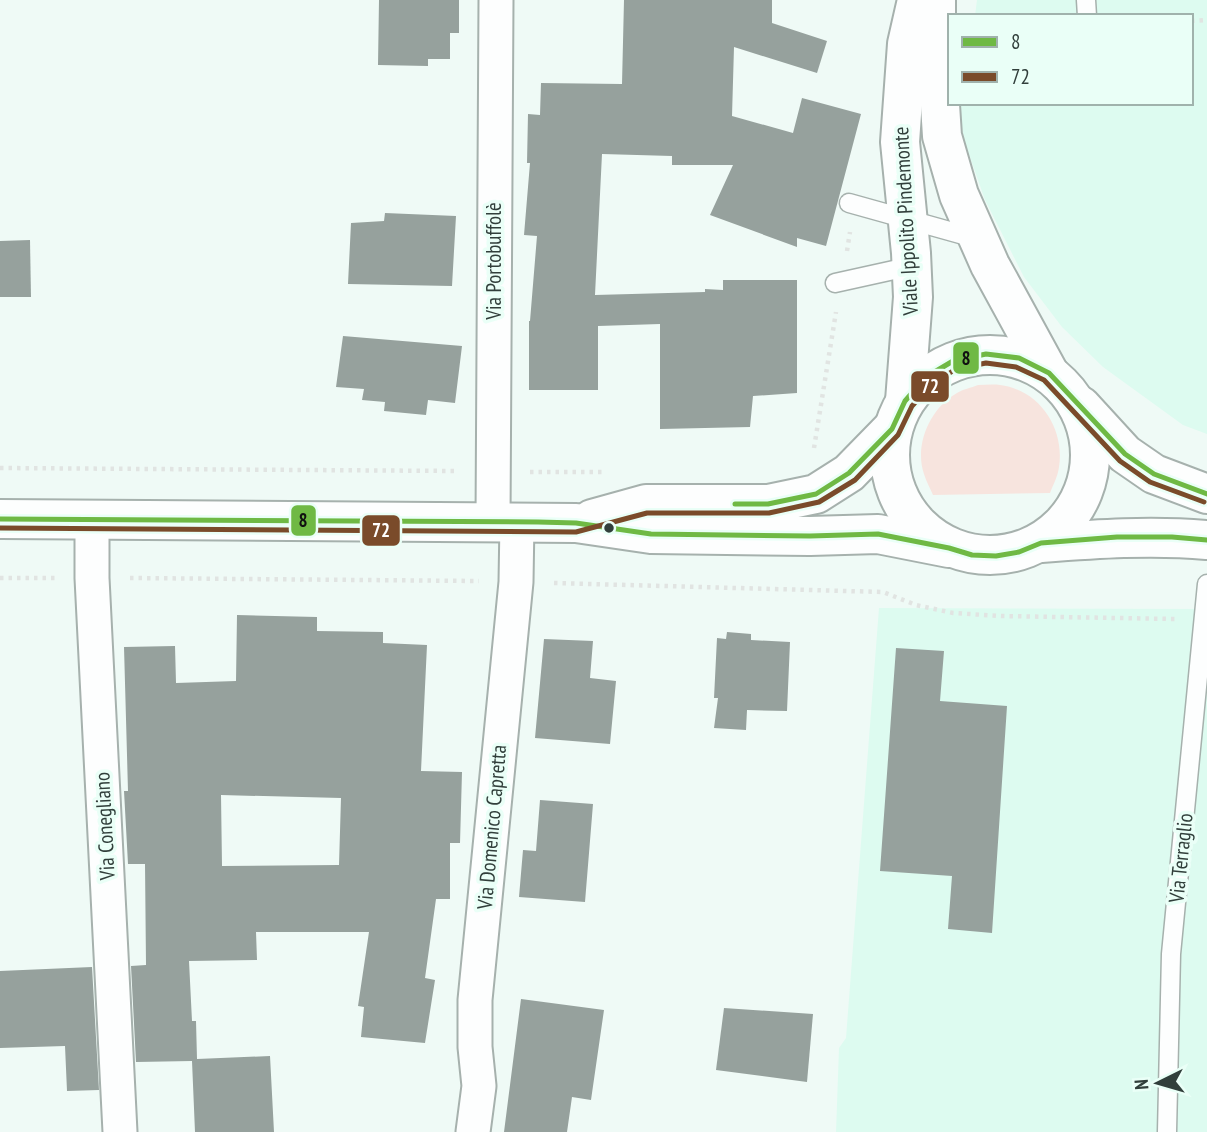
<svg xmlns="http://www.w3.org/2000/svg" width="1207" height="1132" viewBox="0 0 1207 1132" font-family="'PT Sans Narrow',sans-serif">
<style>
.built{fill:#ddfbf0}
.green{fill:#f7e4de}
.building{fill:#96a19d;fill-rule:evenodd}
.lines{fill:none;stroke-linecap:round;stroke-linejoin:round}
.service-casing{stroke:#a6b1ad;stroke-width:21}
.minor-casing{stroke:#a6b1ad;stroke-width:37}
.tertiary-casing{stroke:#a6b1ad;stroke-width:42}
.primary-casing{stroke:#a6b1ad;stroke-width:42}
.path{stroke:#e1e4e2;stroke-width:4.5;stroke-dasharray:3.5 5;stroke-linecap:butt}
.service{stroke:#fdfefe;stroke-width:18}
.minor{stroke:#fdfefe;stroke-width:33}
.tertiary{stroke:#fdfefe;stroke-width:38}
.primary{stroke:#fdfefe;stroke-width:38}
.bus-1-casing{stroke:#eafff7;stroke-width:10}
.bus-2-casing{stroke:#eafff7;stroke-width:10}
.bus-1{stroke:#6fb944;stroke-width:5}
.bus-2{stroke:#7a4b2a;stroke-width:5}
.bus-dot{fill:#313f3b;stroke:#eafff7;stroke-width:2.5}
.labels{text-anchor:middle;stroke-width:7;stroke-linejoin:round;paint-order:stroke}
.street-label{font-size:21px;fill:#313f3b;stroke:#eafff7}
.line-badge{stroke:#eafff7;stroke-width:2.5}
.badge-label{font-size:19px;text-anchor:middle;font-weight:bold;fill:#fff}
.pale-badge-label{font-size:19px;text-anchor:middle;font-weight:bold;fill:#111}
</style>
<rect width="100%" height="100%" fill="#effaf6"/>
<g class="built">
<path d="M 977,0 L 1207,0 L 1207,434 L 1183,425 L 1103,367 L 1062,327 L 1024,277 L 985,200 L 965,143 L 958,110 L 958,103 L 1191,103 L 1191,16 L 975,16 Z"/>
<path d="M 879,608 L 1207,609 L 1207,1132 L 836,1132 L 839,1048 L 846,1038 Z"/>
</g>
<path class="green" d="M 978,385 C 985,385 993,384 1000,385 C 1040,390 1065,429 1059,467 C 1058,476 1053,485 1050,493 L 933,495 C 930,488 926,481 924,474 C 914,445 930,408 957,393 C 963,389 971,388 978,385 Z"/>
<g class="building">
<path d="M 379,0 L 459,0 L 459,33 L 450,33 L 450,59 L 428,59 L 428,66 L 378,65 Z"/>
<path d="M 624,0 L 772,0 L 772,23 L 827,41 L 817,73 L 734,47 L 732,116 L 793,133 L 802,98 L 861,114 L 826,246 L 797,238 L 797,247 L 710,215 L 733,165 L 672,165 L 672,156 L 602,154 L 595,295 L 705,292 L 705,289 L 723,290 L 723,280 L 797,280 L 797,393 L 753,396 L 750,427 L 660,429 L 660,324 L 598,326 L 598,390 L 529,390 L 529,321 L 530,321 L 537,236 L 524,235 L 530,163 L 527,163 L 528,114 L 540,115 L 541,83 L 622,84 Z"/>
<path d="M 385,213 L 456,216 L 452,286 L 348,284 L 351,223 L 384,221 Z"/>
<path d="M 30,240 L 31,297 L 0,297 L 0,241 Z"/>
<path d="M 343,336 L 462,346 L 455,403 L 428,400 L 426,415 L 384,411 L 385,402 L 362,400 L 364,389 L 336,387 Z"/>
<path d="M 237,615 L 317,617 L 317,631 L 383,632 L 383,643 L 427,645 L 421,771 L 462,772 L 460,843 L 450,843 L 450,899 L 436,899 L 425,978 L 435,980 L 425,1043 L 361,1037 L 364,1007 L 358,1006 L 369,932 L 256,932 L 257,960 L 189,961 L 192,1021 L 196,1021 L 197,1059 L 270,1056 L 274,1132 L 195,1132 L 192,1061 L 136,1062 L 131,966 L 146,965 L 145,864 L 128,864 L 124,791 L 128,791 L 124,647 L 175,646 L 176,683 L 236,681 ZM 221,795 L 341,798 L 339,865 L 222,866 Z"/>
<path d="M 727,632 L 751,634 L 751,640 L 790,642 L 787,711 L 747,710 L 746,730 L 714,728 L 718,698 L 714,698 L 717,638 L 726,639 Z"/>
<path d="M 544,639 L 593,641 L 590,678 L 616,681 L 610,744 L 535,738 Z"/>
<path d="M 896,648 L 944,651 L 940,701 L 1007,706 L 992,933 L 948,929 L 952,876 L 880,871 Z"/>
<path d="M 540,800 L 593,804 L 585,902 L 519,897 L 523,850 L 536,851 Z"/>
<path d="M 92,967 L 99,1090 L 67,1091 L 65,1046 L 0,1048 L 0,971 Z"/>
<path d="M 521,999 L 604,1010 L 591,1100 L 572,1097 L 567,1132 L 504,1132 Z"/>
<path d="M 724,1008 L 813,1014 L 807,1082 L 716,1070 Z"/>
</g>
<g class="lines">
<defs>
<g id="service">
<path d="M 1086,0 L 1087,16"/>
<path d="M 849,203 L 978,239"/>
<path d="M 835,283 L 912,266"/>
<path d="M 1167,1132 L 1171,954 L 1207,584"/>
</g>
<g id="minor">
<path d="M 92,519 L 92,578 L 120,1132"/>
<path d="M 493,522 L 496,0"/>
<path d="M 473,1132 L 479,1086 L 475,1047 L 475,1000 L 516,582 L 517,522"/>
</g>
<g id="tertiary">
<path d="M 936,0 L 936,42 L 942,136 L 959,195 L 990,265 L 1049,373"/>
<path d="M 905,401 L 913,297 L 911,253 L 900,142 L 907,44 L 917,0"/>
</g>
<g id="primary">
<circle cx="990" cy="455" r="100"/>
<path d="M 1081,406 L 1125,454 L 1154,474 L 1207,494"/>
<path d="M 0,519 L 576,523 L 651,534 L 810,536 L 878,534 L 949,548"/>
<path d="M 592,519 L 646,504 L 768,504 L 816,494 L 849,473 L 892,429"/>
<path d="M 1041,543 C 1096,539 1151,535 1207,540"/>
</g>
</defs>
<use href="#service" class="service-casing"/>
<use href="#minor" class="minor-casing"/>
<use href="#tertiary" class="tertiary-casing"/>
<use href="#primary" class="primary-casing"/>
<g class="path">
<path d="M 1191,21 L 1207,20"/>
<path d="M 847,251 L 850,232"/>
<path d="M 814,448 L 836,312"/>
<path d="M 0,468 L 458,471"/>
<path d="M 530,472 L 605,472"/>
<path d="M 0,578 L 55,578"/>
<path d="M 130,578 L 479,581"/>
<path d="M 554,583 L 883,592 L 916,605 L 953,613 L 1001,616 L 1175,619"/>
</g>
<use href="#service" class="service"/>
<use href="#minor" class="minor"/>
<use href="#tertiary" class="tertiary"/>
<use href="#primary" class="primary"/>
<defs>
<g id="bus-1">
<path d="M 735,504 L 768,504 L 816,494 L 849,473 L 892,429 L 905,401 L 926,377 L 953,361 L 986,354 L 1019,358 L 1049,373 L 1125,454 L 1154,474 L 1207,494"/>
<path d="M 0,519 L 538,522 L 576,523 L 651,534 L 810,536 L 878,534 L 949,548 L 972,555 L 996,556 L 1019,552 L 1041,543 L 1117,537 L 1172,537 L 1207,540"/>
</g>
<path id="bus-2" d="M 0,528 L 576,532 L 647,513 L 769,513 L 819,502 L 855,480 L 898,435 L 912,406 L 932,384 L 956,369 L 986,363 L 1016,367 L 1044,380 L 1120,461 L 1150,482 L 1204,502"/>
</defs>
<use href="#bus-1" class="bus-1-casing"/>
<use href="#bus-2" class="bus-2-casing"/>
<use href="#bus-1" class="bus-1"/>
<use href="#bus-2" class="bus-2"/>
</g>
<circle class="bus-dot" cx="609" cy="528" r="6"/>
<g class="labels">
<g class="street-label">
<text transform="translate(906 221) rotate(-93)" y="7">Viale Ippolito Pindemonte</text>
<text transform="translate(494 261) rotate(-90)" y="7">Via Portobuffolè</text>
<text transform="translate(105 826) rotate(-93)" y="7">Via Conegliano</text>
<text transform="translate(492 827) rotate(-85)" y="7">Via Domenico Capretta</text>
<text transform="translate(1181 858) rotate(-84)" y="7">Via Terraglio</text>
</g>
</g>
<g class="line-badge">
<rect x="952" y="341" width="28" height="34" rx="7" fill="#6fb944"/>
<rect x="910" y="370" width="40" height="33" rx="7" fill="#7a4b2a"/>
<rect x="290" y="504" width="27" height="33" rx="7" fill="#6fb944"/>
<rect x="361" y="514" width="40" height="33" rx="7" fill="#7a4b2a"/>
</g>
<g class="badge-label">
<text x="930" y="393">72</text>
<text x="381" y="537">72</text>
</g>
<g class="pale-badge-label">
<text x="966" y="365">8</text>
<text x="303" y="527">8</text>
</g>
<rect x="948" y="14" width="245" height="91" fill="#eafff7" stroke="#a0b2ac" stroke-width="2"/>
<rect x="962" y="37" width="35" height="10" fill="#6fb944" stroke="#a0b2ac" stroke-width="2"/>
<text x="1011" y="49" font-size="21" fill="#313f3b">8</text>
<rect x="962" y="72" width="35" height="10" fill="#7a4b2a" stroke="#a0b2ac" stroke-width="2"/>
<text x="1011" y="84" font-size="21" fill="#313f3b">72</text>
<g transform="translate(1158 1083) rotate(265)" stroke="#eafff7" stroke-width="5" paint-order="stroke">
<path d="M0-5L12 26L0 18L-12 26Z" fill="#313f3b"/>
<text y="-10" font-size="19" font-weight="bold" text-anchor="middle" fill="#313f3b">N</text>
</g>
</svg>
